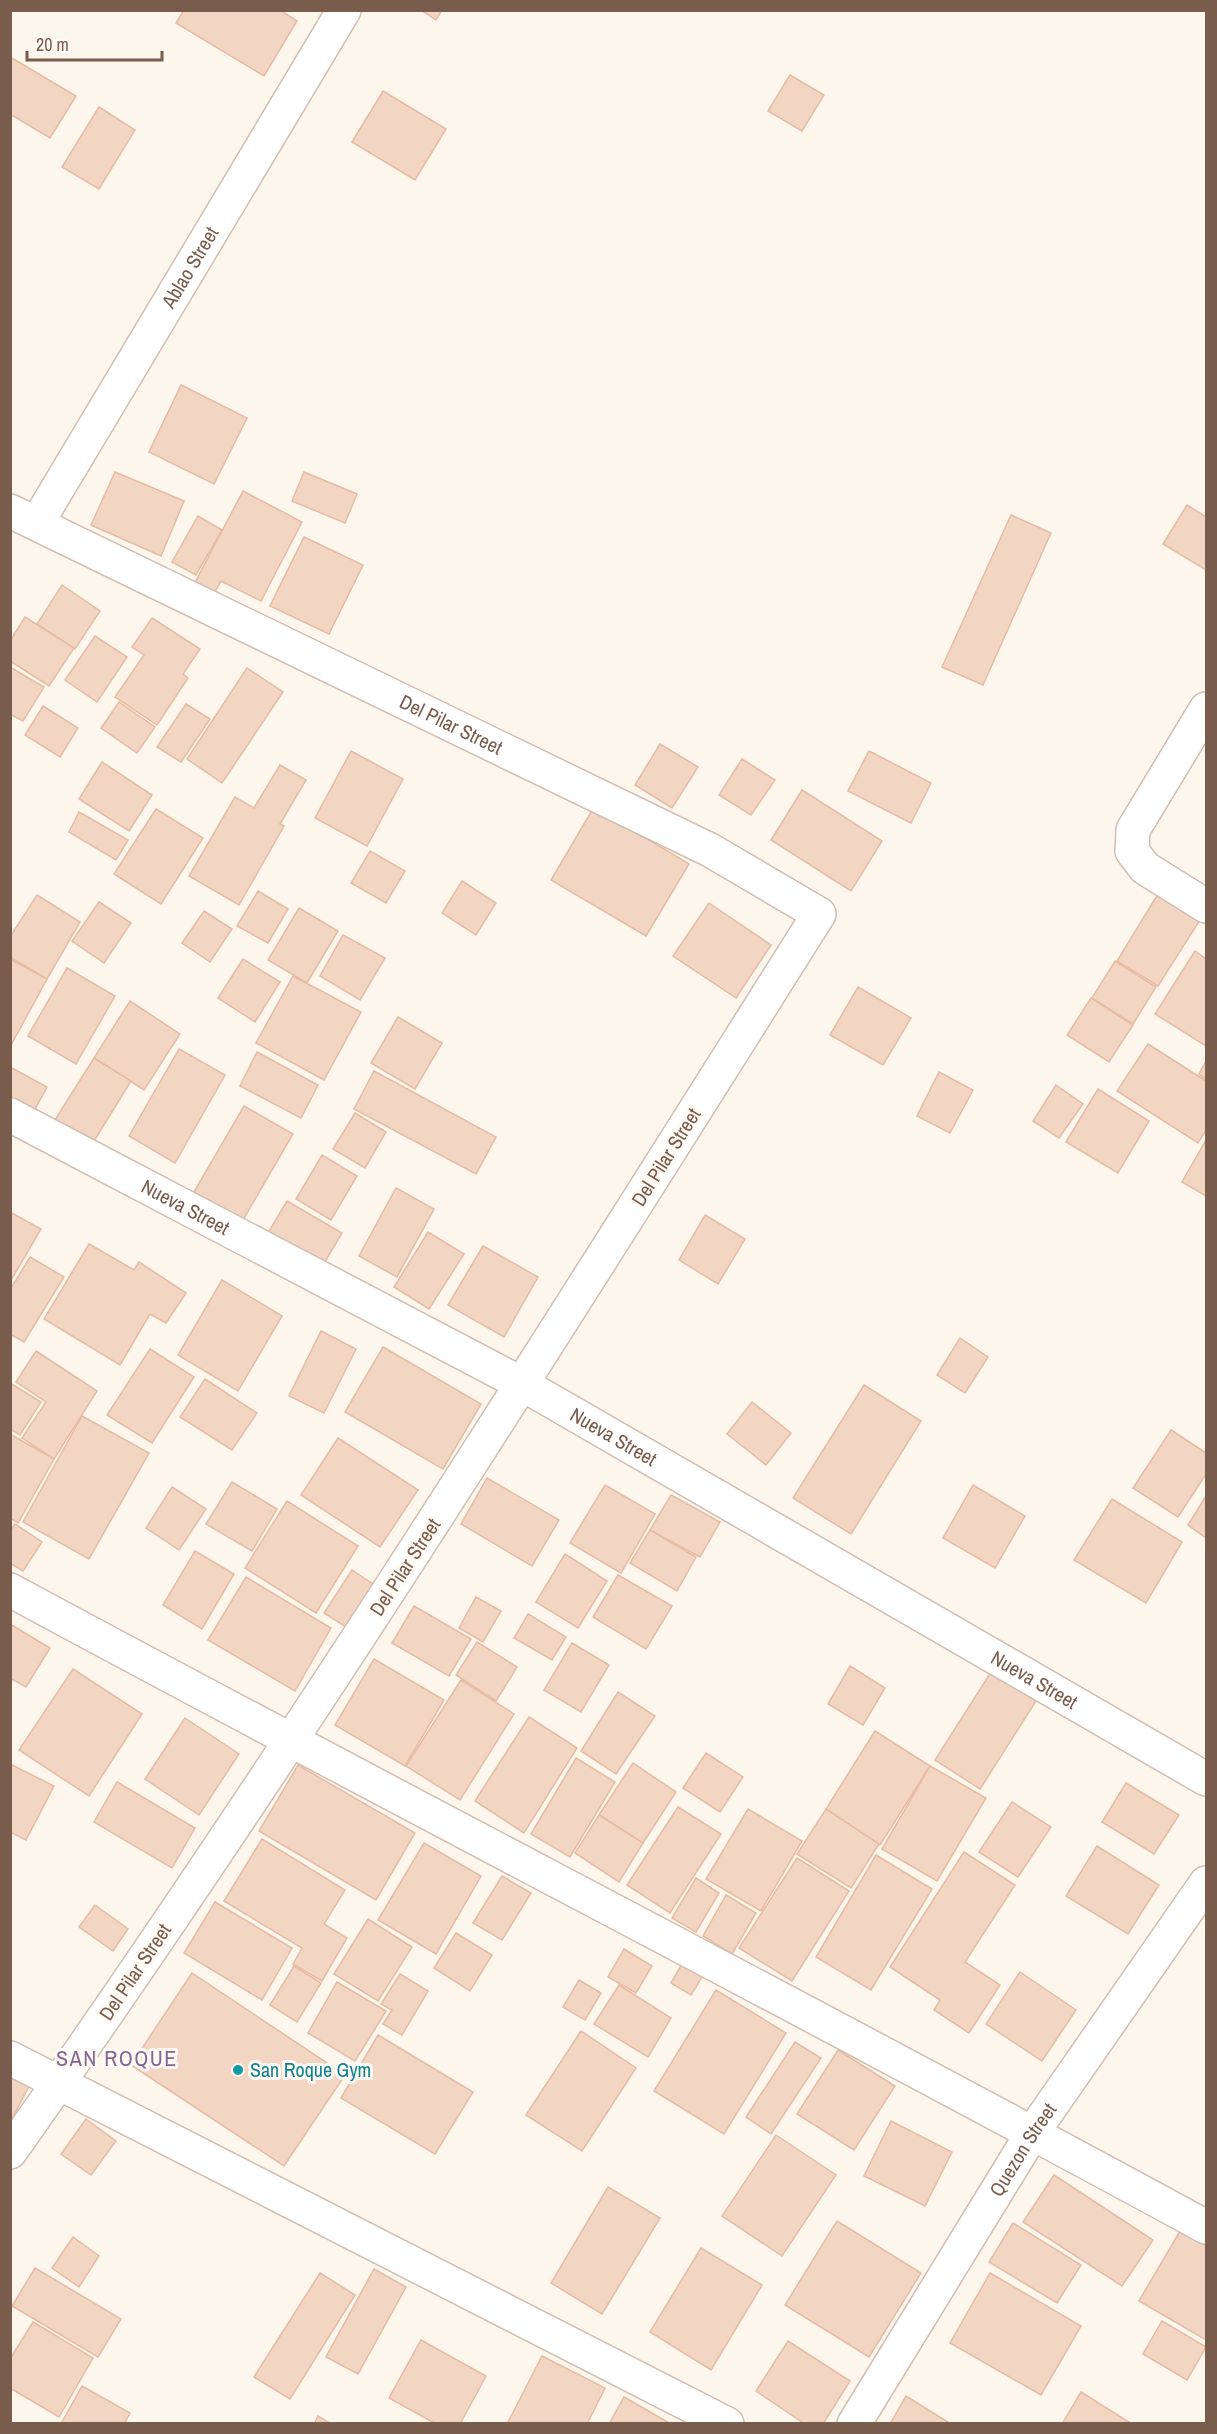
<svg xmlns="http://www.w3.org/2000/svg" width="1217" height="2434" viewBox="0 0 1217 2434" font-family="'Archivo Narrow',sans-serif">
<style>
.building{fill:#f3d5c3;stroke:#e6bba3;stroke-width:1.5}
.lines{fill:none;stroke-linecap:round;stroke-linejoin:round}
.minor-casing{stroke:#d1beb0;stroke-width:36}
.minor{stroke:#fff;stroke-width:33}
.culture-dot{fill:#0f9aa8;stroke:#fffaf3;stroke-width:2}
.labels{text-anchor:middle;stroke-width:6;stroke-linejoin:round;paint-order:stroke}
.street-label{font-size:20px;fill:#7a5c4d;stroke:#fffaf3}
.culture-label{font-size:20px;fill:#0d838f;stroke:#fffaf3;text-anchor:start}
.quarter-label{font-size:22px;letter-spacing:1.5px;fill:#846695;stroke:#fffaf3}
</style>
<rect width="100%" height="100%" fill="#fdf6ec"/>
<g class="building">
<path d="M 184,10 L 280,10 L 297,21 L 264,76 L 176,23 Z"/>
<path d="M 421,10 L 442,10 L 436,20 Z"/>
<path d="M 10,57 L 76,96 L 50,138 L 10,114 Z"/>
<path d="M 790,75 L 824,95 L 802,131 L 768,111 Z"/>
<path d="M 383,91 L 446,129 L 415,180 L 352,142 Z"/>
<path d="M 99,107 L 135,130 L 99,189 L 62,167 Z"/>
<path d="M 181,385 L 247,418 L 214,484 L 149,452 Z"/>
<path d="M 115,472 L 184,501 L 161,556 L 91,525 Z"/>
<path d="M 304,472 L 357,494 L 345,523 L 292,501 Z"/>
<path d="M 243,491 L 302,522 L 261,601 L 221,581 L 209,603 L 190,592 Z"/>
<path d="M 1187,505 L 1206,517 L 1206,570 L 1163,544 Z"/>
<path d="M 1011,515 L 1051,533 L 983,685 L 942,667 Z"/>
<path d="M 198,516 L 222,530 L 196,575 L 172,562 Z"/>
<path d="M 304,537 L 363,565 L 329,634 L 270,606 Z"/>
<path d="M 62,585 L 100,611 L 75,649 L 37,624 Z"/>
<path d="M 25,617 L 74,648 L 49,686 L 10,661 L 10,641 Z"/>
<path d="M 152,618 L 200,649 L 183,674 L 188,678 L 157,725 L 115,697 L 144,655 L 132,647 Z"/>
<path d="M 95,636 L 127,657 L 97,702 L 65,680 Z"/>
<path d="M 10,667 L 44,687 L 23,721 L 10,714 Z"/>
<path d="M 247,668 L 283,692 L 222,783 L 187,759 Z"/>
<path d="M 119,702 L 155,727 L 137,753 L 101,728 Z"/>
<path d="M 186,704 L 210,719 L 181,762 L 157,747 Z"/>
<path d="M 43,706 L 78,728 L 60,757 L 25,735 Z"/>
<path d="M 660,744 L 698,767 L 672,808 L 635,785 Z"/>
<path d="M 351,751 L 403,779 L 367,846 L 315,818 Z"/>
<path d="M 869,751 L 931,783 L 911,823 L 848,791 Z"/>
<path d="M 742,759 L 775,780 L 751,815 L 719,795 Z"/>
<path d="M 102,762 L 152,795 L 129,831 L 79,799 Z"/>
<path d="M 280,765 L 306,780 L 280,824 L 284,826 L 239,905 L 189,876 L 235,797 L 254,808 Z"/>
<path d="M 802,790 L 882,841 L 851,891 L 771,840 Z"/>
<path d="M 594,807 L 689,864 L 646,936 L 551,880 Z"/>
<path d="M 156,809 L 203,838 L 161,904 L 114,874 Z"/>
<path d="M 79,812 L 128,840 L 116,860 L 69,832 Z"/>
<path d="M 370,851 L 405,871 L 386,903 L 351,883 Z"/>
<path d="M 462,881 L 496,903 L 476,935 L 442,913 Z"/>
<path d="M 258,891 L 288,909 L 268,943 L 237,926 Z"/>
<path d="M 1158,894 L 1200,920 L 1158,986 L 1117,961 Z"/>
<path d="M 37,895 L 80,922 L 47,979 L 10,957 L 10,937 Z"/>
<path d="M 99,902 L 131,923 L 104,963 L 72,941 Z"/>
<path d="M 709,903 L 771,945 L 736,998 L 673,956 Z"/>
<path d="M 299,908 L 338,931 L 307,983 L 268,960 Z"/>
<path d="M 204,911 L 232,929 L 210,962 L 182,943 Z"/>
<path d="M 343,935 L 385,958 L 360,1000 L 320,976 Z"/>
<path d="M 1195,951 L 1206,959 L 1206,1046 L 1155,1014 Z"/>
<path d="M 10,959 L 47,979 L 10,1047 Z"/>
<path d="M 243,959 L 280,982 L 255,1022 L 218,998 Z"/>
<path d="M 1115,961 L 1156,987 L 1133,1024 L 1092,998 Z"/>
<path d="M 67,968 L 115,996 L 76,1064 L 28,1036 Z"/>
<path d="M 293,976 L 361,1012 L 324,1080 L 256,1043 Z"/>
<path d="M 858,987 L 911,1018 L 883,1065 L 830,1035 Z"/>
<path d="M 1091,998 L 1133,1025 L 1109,1062 L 1067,1035 Z"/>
<path d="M 130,1001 L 180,1034 L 144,1090 L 94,1058 Z"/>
<path d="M 398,1017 L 442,1043 L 415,1089 L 371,1063 Z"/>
<path d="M 1148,1044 L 1206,1081 L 1206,1130 L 1198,1143 L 1117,1091 Z"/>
<path d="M 179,1049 L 225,1075 L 175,1163 L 129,1136 Z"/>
<path d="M 257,1052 L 318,1085 L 301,1118 L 240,1086 Z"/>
<path d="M 94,1058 L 131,1081 L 91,1146 L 53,1123 Z"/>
<path d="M 1206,1061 L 1206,1079 L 1199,1074 Z"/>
<path d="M 10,1067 L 47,1087 L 27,1124 L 10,1115 Z"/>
<path d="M 374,1071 L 496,1137 L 476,1174 L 354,1109 Z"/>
<path d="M 939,1072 L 973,1090 L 950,1133 L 917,1116 Z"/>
<path d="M 1056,1085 L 1083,1104 L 1059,1138 L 1033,1121 Z"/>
<path d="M 1098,1089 L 1149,1121 L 1118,1173 L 1066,1142 Z"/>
<path d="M 244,1106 L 293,1134 L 240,1225 L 191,1197 Z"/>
<path d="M 355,1113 L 386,1132 L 365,1168 L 333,1149 Z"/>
<path d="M 1206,1140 L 1206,1196 L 1182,1182 Z"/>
<path d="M 322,1155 L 357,1176 L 331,1220 L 296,1199 Z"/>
<path d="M 396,1188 L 434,1209 L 397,1277 L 359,1256 Z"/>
<path d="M 287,1201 L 342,1233 L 323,1265 L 268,1233 Z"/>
<path d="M 10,1212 L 41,1229 L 10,1282 Z"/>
<path d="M 705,1215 L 745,1239 L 718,1284 L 679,1260 Z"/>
<path d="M 428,1232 L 464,1254 L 429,1309 L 394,1287 Z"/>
<path d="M 89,1244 L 134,1270 L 139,1262 L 186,1293 L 166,1323 L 150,1314 L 120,1365 L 44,1319 Z"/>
<path d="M 483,1246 L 538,1277 L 504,1337 L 448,1305 Z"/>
<path d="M 30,1257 L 64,1277 L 24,1342 L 10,1334 L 10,1290 Z"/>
<path d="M 222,1280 L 282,1316 L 238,1391 L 178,1355 Z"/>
<path d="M 321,1331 L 356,1349 L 324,1413 L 289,1396 Z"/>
<path d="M 960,1338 L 988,1357 L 965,1393 L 937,1375 Z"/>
<path d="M 383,1347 L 481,1404 L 443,1469 L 345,1412 Z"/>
<path d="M 150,1349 L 194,1377 L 152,1443 L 107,1415 Z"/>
<path d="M 36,1351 L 97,1391 L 54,1459 L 22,1438 L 46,1402 L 16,1382 Z"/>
<path d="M 205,1379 L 257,1413 L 232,1450 L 180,1417 Z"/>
<path d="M 10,1383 L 41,1402 L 20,1435 L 10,1429 Z"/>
<path d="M 864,1385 L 921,1421 L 851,1534 L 793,1498 Z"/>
<path d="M 752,1402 L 791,1433 L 766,1465 L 727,1434 Z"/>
<path d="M 82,1416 L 149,1453 L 89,1559 L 23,1522 Z"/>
<path d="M 1171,1430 L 1206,1453 L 1206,1474 L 1178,1517 L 1133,1488 Z"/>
<path d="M 10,1434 L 54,1459 L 18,1523 L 10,1518 Z"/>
<path d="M 338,1438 L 418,1490 L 380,1547 L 301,1495 Z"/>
<path d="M 487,1478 L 559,1520 L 532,1566 L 461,1524 Z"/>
<path d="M 232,1482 L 277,1509 L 252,1551 L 206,1524 Z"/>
<path d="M 605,1485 L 655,1514 L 621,1573 L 570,1543 Z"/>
<path d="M 973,1485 L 1025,1516 L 995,1568 L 943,1538 Z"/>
<path d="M 172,1487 L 206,1509 L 179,1550 L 146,1528 Z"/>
<path d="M 671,1495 L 720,1522 L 700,1557 L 650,1530 Z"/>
<path d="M 1206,1496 L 1206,1538 L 1188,1525 Z"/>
<path d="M 1112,1499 L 1182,1542 L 1146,1603 L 1074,1560 Z"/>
<path d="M 287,1501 L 358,1546 L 316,1613 L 245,1568 Z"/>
<path d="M 15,1524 L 42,1542 L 23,1571 L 10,1563 L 10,1531 Z"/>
<path d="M 650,1530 L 696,1557 L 677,1591 L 630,1563 Z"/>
<path d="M 195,1551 L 234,1574 L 202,1629 L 163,1605 Z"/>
<path d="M 565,1554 L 607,1581 L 578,1628 L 536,1602 Z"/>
<path d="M 352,1570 L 376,1586 L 349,1629 L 324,1613 Z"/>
<path d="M 618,1575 L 672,1606 L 646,1649 L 593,1617 Z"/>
<path d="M 246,1577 L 331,1628 L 295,1691 L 208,1640 Z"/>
<path d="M 476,1597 L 501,1611 L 483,1642 L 459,1628 Z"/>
<path d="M 414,1606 L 471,1639 L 449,1676 L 392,1643 Z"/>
<path d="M 528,1614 L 566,1637 L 552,1660 L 514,1638 Z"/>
<path d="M 10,1624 L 50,1648 L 26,1687 L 10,1678 Z"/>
<path d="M 477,1642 L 517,1667 L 496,1701 L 456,1675 Z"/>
<path d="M 572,1643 L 609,1665 L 581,1712 L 544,1690 Z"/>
<path d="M 374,1659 L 444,1700 L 405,1766 L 335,1725 Z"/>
<path d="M 850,1666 L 885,1688 L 863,1725 L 828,1704 Z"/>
<path d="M 73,1669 L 142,1714 L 89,1796 L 19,1750 Z"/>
<path d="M 991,1672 L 1036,1701 L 980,1789 L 935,1760 Z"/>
<path d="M 461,1680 L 514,1714 L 460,1800 L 406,1766 Z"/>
<path d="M 618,1692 L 655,1716 L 616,1774 L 581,1751 Z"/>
<path d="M 529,1717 L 577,1748 L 524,1833 L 475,1801 Z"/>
<path d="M 185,1718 L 239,1754 L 199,1815 L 145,1779 Z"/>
<path d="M 875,1731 L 930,1766 L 880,1845 L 826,1809 Z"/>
<path d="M 706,1753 L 743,1777 L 720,1812 L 683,1788 Z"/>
<path d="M 576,1758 L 615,1782 L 570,1857 L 531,1834 Z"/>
<path d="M 633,1763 L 676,1792 L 643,1843 L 599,1815 Z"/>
<path d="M 10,1764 L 54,1786 L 26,1840 L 10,1832 Z"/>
<path d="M 298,1765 L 415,1833 L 376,1900 L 259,1831 Z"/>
<path d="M 930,1766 L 986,1798 L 937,1881 L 882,1849 Z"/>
<path d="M 117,1782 L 195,1828 L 172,1868 L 94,1822 Z"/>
<path d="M 1126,1783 L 1179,1815 L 1154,1854 L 1102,1822 Z"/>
<path d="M 1012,1802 L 1051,1827 L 1018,1877 L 979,1852 Z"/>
<path d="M 678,1807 L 721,1834 L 670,1913 L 627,1885 Z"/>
<path d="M 748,1809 L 802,1841 L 761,1911 L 706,1879 Z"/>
<path d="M 826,1809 L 879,1844 L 851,1888 L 797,1854 Z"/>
<path d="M 599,1815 L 643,1843 L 619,1882 L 575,1853 Z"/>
<path d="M 262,1839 L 345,1890 L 324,1924 L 347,1938 L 322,1981 L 293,1964 L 302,1948 L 224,1901 Z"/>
<path d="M 424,1843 L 481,1876 L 436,1954 L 378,1920 Z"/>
<path d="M 1097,1846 L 1159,1885 L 1128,1934 L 1066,1896 Z"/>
<path d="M 964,1852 L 1015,1885 L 965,1962 L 1000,1985 L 969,2033 L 934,2010 L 940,2000 L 890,1967 Z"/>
<path d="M 876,1855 L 932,1889 L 871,1990 L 816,1957 Z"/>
<path d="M 797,1858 L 849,1891 L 792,1981 L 739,1948 Z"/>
<path d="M 502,1876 L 531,1893 L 502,1940 L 473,1923 Z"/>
<path d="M 696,1878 L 719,1893 L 696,1932 L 672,1918 Z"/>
<path d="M 726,1895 L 756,1913 L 732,1954 L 703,1936 Z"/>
<path d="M 215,1902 L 292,1948 L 262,2000 L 184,1953 Z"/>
<path d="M 95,1905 L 128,1929 L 113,1951 L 79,1927 Z"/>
<path d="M 368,1919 L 412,1947 L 378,2001 L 334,1974 Z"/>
<path d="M 456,1933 L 492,1955 L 470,1991 L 434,1968 Z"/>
<path d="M 624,1949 L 652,1966 L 636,1993 L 608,1977 Z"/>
<path d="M 683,1962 L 704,1974 L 691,1995 L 671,1983 Z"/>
<path d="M 294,1966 L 321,1983 L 297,2022 L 270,2005 Z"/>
<path d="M 1020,1972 L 1076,2010 L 1042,2061 L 986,2024 Z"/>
<path d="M 192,1973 L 345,2075 L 284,2166 L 131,2065 Z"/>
<path d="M 400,1974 L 428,1991 L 402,2035 L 383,2024 L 392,2010 L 381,2004 Z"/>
<path d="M 579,1980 L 601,1993 L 585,2020 L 563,2007 Z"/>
<path d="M 337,1982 L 386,2011 L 355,2061 L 308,2033 Z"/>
<path d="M 619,1985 L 671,2018 L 648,2057 L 594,2024 Z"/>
<path d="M 716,1990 L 786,2033 L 724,2134 L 654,2091 Z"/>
<path d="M 581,2031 L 636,2068 L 582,2151 L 526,2115 Z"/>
<path d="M 378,2035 L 473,2092 L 435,2154 L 341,2098 Z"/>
<path d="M 795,2042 L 821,2058 L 771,2134 L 746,2117 Z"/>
<path d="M 838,2050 L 895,2086 L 854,2150 L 797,2114 Z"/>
<path d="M 10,2070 L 32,2080 L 10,2123 Z"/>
<path d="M 86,2119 L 116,2141 L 91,2175 L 61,2154 Z"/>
<path d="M 891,2121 L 952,2152 L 925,2206 L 864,2176 Z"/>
<path d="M 776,2135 L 836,2175 L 782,2256 L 722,2216 Z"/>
<path d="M 1054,2175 L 1153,2240 L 1122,2286 L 1023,2222 Z"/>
<path d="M 608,2187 L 660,2218 L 602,2314 L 551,2283 Z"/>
<path d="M 837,2221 L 921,2273 L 869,2357 L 785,2305 Z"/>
<path d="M 1013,2223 L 1081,2265 L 1057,2303 L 989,2262 Z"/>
<path d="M 1180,2231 L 1206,2246 L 1206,2340 L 1139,2301 Z"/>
<path d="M 73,2237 L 99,2256 L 79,2287 L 52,2268 Z"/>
<path d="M 701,2248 L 762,2285 L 711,2370 L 650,2332 Z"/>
<path d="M 35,2268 L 121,2319 L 98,2357 L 12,2306 Z"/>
<path d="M 374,2269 L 406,2287 L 358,2374 L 326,2357 Z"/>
<path d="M 320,2273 L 355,2295 L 290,2399 L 254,2377 Z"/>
<path d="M 990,2273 L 1081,2326 L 1041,2395 L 950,2343 Z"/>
<path d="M 1162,2321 L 1206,2347 L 1187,2380 L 1143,2354 Z"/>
<path d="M 33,2322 L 93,2358 L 59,2417 L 10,2388 L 10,2359 Z"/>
<path d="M 421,2340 L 486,2376 L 460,2424 L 436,2424 L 389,2398 Z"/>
<path d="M 788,2341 L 850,2381 L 823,2424 L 805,2424 L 756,2391 Z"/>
<path d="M 542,2356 L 605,2388 L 587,2424 L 507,2424 Z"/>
<path d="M 82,2386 L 130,2413 L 124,2424 L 61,2424 Z"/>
<path d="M 1081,2392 L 1132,2424 L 1062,2424 Z"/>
<path d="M 906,2396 L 951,2424 L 890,2424 Z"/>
<path d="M 624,2397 L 671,2424 L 609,2424 Z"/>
<path d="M 318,2416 L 331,2424 L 314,2424 Z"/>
</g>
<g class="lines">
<defs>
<g id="minor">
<path id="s1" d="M 10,511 L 710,850 L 819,914 C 556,1331 295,1749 10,2152"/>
<path id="s2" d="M 37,523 L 344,10"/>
<path d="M 1206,709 L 1133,830 L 1132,851 L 1145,868 L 1206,906"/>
<path id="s3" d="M 10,1115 L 522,1384 L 1206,1779"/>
<path d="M 10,1590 C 408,1805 810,2011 1206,2227"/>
<path d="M 10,2058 L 727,2424"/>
<path id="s4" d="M 854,2424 L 1033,2132 L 1206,1883"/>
</g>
</defs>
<use href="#minor" class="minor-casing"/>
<use href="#minor" class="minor"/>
</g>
<circle class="culture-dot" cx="238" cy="2070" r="6"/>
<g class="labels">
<g class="street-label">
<text dy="7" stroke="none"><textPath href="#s2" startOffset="298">Ablao Street</textPath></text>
<text dy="7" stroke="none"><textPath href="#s1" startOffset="490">Del Pilar Street</textPath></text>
<text transform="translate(666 1157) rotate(-58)" y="7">Del Pilar Street</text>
<text dy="7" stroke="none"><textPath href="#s3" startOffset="198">Nueva Street</textPath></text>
<text dy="7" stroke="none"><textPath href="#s3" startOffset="684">Nueva Street</textPath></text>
<text transform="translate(405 1567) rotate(-57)" y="7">Del Pilar Street</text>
<text dy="7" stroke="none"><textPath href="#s3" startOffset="1170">Nueva Street</textPath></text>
<text transform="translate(135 1972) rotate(-56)" y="7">Del Pilar Street</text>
<text dy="7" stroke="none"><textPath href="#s4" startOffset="322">Quezon Street</textPath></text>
</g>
<g class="culture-label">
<text x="250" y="2077">San Roque Gym</text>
</g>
<g class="quarter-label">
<text x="117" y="2066">SAN ROQUE</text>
</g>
</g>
<rect width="1217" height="2434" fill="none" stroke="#7a5c4d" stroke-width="24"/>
<path d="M27 51v9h135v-9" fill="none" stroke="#7a5c4d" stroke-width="3"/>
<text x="36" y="51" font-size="18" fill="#7a5c4d" stroke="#fffaf3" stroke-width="4.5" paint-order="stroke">20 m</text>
</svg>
